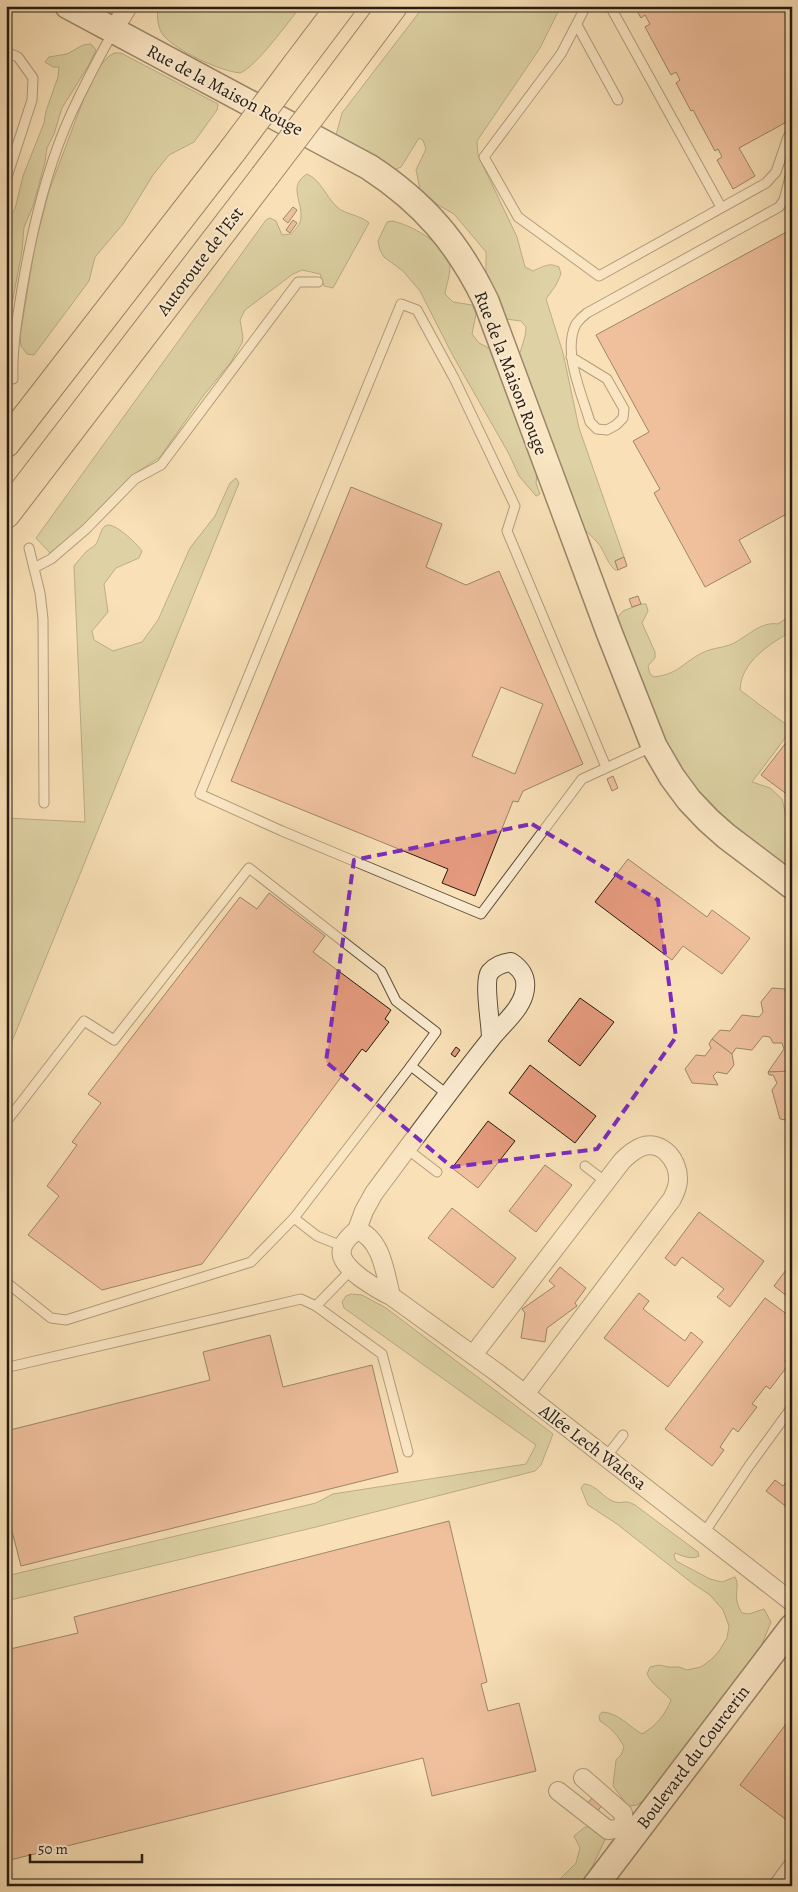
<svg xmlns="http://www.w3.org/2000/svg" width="798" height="1892" viewBox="0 0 798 1892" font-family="Alegreya,serif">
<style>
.green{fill:#bdc28f;stroke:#716e50}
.building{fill:#e59a7e;stroke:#251b11;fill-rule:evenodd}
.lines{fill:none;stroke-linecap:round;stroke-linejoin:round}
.lane-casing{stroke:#5a4c3a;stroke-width:11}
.street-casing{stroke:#5a4c3a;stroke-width:20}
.secondary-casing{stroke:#251b11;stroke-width:28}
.highway-casing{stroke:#251b11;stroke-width:30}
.lane{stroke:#fbebd0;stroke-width:9}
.street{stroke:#fbebd0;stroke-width:18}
.secondary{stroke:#fbebd0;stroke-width:25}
.highway{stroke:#f9e0b7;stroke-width:28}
.highway-bridge-casing{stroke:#251b11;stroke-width:30;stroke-linecap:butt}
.highway-bridge{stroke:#f9e0b7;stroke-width:28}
.marked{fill:none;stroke:#7b2cbf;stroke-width:4;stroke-dasharray:10 6;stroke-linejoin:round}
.labels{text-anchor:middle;stroke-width:4;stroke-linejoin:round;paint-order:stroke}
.street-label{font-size:18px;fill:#251b11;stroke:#fbebd0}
</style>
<rect width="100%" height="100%" fill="#f9e0b7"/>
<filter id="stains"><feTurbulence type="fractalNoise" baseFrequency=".004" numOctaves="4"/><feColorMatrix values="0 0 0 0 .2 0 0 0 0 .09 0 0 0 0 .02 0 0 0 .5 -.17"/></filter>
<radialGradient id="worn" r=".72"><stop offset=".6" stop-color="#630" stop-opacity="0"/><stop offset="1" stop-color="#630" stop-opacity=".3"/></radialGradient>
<g class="green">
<path d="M 158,6 L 301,6 C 289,21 256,67 240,73 C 220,71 177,51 164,36 C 157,28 157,16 158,6 Z"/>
<path d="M 424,6 L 561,6 L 540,48 L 477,141 L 478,155 L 517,237 L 525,267 L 533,271 C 542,267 549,262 559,267 L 561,274 L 556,285 L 546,299 L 563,353 L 579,428 L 624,557 L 615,561 L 618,570 L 615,570 C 606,562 605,551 597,542 C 592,536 585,531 580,524 L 518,361 C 520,349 526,339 526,327 L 521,321 L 506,319 L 486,275 L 486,252 L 454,214 L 438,205 L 420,189 L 416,170 L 426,149 L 423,140 L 419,138 L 401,167 L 394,170 L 389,168 L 368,151 L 355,148 L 336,135 L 342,113 Z"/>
<path d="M 91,44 L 96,50 L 90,63 L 62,108 L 54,134 L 47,148 L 45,162 L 33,206 L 24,227 L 22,251 L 8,325 L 9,334 L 6,349 L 6,223 L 15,209 L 23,176 L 44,123 L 46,111 L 58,77 L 59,67 L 53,67 L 45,62 L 49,57 L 67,54 L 83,45 Z"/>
<path d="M 114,53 L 121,53 L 218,104 L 217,110 L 194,142 L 169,155 L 153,175 L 123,224 L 95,257 L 89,281 L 34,355 L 27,354 L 21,346 L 20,336 L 35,245 L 49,191 L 84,98 L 99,67 L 108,57 Z"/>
<path d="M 307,174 C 321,180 326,197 337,207 C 346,215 361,215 369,223 L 333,288 L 324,286 L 320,274 L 302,270 L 293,274 L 245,310 L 240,320 L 243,337 L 242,343 L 231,362 L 203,396 L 160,457 L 130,477 L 81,528 L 50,553 L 36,538 L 266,220 L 270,218 L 276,221 L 282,235 L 291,234 C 295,230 301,224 301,217 C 302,200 288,186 307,174 Z"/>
<path d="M 392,221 C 411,225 442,242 449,262 C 452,271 446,285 445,294 L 453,302 L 472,305 L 476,314 L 472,334 L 479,343 L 489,348 L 537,475 L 536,483 L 540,494 L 536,496 L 519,476 L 509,454 L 452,354 L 420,291 L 403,271 L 384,257 L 380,250 L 378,241 L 387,222 Z"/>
<path d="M 236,478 L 239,483 L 6,1056 L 6,818 L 85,822 L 74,566 C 78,561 82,556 87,551 C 90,548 94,547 96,544 C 100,538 100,530 105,526 C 113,520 137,544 142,551 L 139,558 L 116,568 L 104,584 L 108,612 L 92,631 L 94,640 L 113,651 L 142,642 L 158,620 L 190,548 L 215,516 L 230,483 Z"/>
<path d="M 9,573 L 6,746 L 6,576 Z"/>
<path d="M 641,604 L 646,604 L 648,611 L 642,623 L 655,652 L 655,658 L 648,666 L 650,674 L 654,677 C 679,674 682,663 702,653 C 711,648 723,648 732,644 C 747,637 761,621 778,624 L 792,614 L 792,631 C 770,644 741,661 740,690 L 792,729 L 752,782 L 770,788 L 782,799 L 792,839 L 792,851 L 788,862 L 792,864 L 792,876 L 749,844 L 694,792 L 664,746 L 614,621 L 623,611 Z"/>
<path d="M 351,1294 L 362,1295 L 386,1308 L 553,1434 L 541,1465 L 535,1471 L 316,1527 L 6,1601 L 6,1576 L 316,1503 L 333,1494 L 526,1464 L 536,1445 L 344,1308 L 342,1302 L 346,1296 Z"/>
<path d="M 584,1484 C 596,1484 604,1499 615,1502 C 624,1504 624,1499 635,1505 L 698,1552 L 699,1556 C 691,1560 683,1556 675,1553 L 674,1556 L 676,1561 L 710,1579 L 722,1582 L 735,1577 C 741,1588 731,1596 742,1613 L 749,1614 L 764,1609 L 771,1622 L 760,1649 L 648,1797 L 637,1805 L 628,1806 L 613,1786 L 616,1760 L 621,1755 L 624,1747 C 618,1735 611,1728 600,1721 L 599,1716 L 602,1712 C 619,1713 628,1726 642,1734 C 656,1726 665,1715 671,1700 C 661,1689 654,1687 647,1674 L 650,1667 L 659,1665 L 669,1667 L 679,1667 L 687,1670 L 701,1667 L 712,1659 L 719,1651 L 727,1638 L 729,1626 L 723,1610 L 710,1595 L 692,1583 L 617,1524 L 588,1505 L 581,1488 Z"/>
<path d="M 585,1827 C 593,1827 600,1832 605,1840 L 587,1877 L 581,1886 L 553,1886 L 576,1863 L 580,1848 L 574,1836 Z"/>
</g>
<g class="building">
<path d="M 634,6 L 792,6 L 792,119 L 739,148 L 755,176 L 733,189 L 717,160 L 722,157 L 718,149 L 715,151 L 693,110 L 691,111 L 676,83 L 680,80 L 676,72 L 671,75 L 645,27 L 650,24 L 645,15 L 641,18 Z"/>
<path d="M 6,83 L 10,88 L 12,94 L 11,100 L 6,106 Z"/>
<path d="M 293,207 L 297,210 L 288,223 L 283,219 Z"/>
<path d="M 293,220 L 297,223 L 290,233 L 286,230 Z"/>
<path d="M 792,229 L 792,511 L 739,540 L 751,562 L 705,587 L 654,493 L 660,489 L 633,441 L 649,432 L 596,335 Z"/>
<path d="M 351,487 L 442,524 L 426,567 L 466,585 L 499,571 L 583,764 L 523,791 L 518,802 L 513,801 L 475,896 L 442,883 L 448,869 L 231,781 ZM 501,687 L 543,704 L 515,774 L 472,756 Z"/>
<path d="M 624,557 L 627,566 L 618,570 L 615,561 Z"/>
<path d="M 638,596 L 641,604 L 632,607 L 629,599 Z"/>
<path d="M 792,735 L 792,798 L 761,775 Z"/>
<path d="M 613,776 L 618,788 L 612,791 L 607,779 Z"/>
<path d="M 628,859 L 707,917 L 712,910 L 750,938 L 722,974 L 683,946 L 672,960 L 595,902 Z"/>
<path d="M 269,893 L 325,936 L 313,952 L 391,1010 L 385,1019 L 389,1022 L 366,1052 L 362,1049 L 202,1264 L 102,1290 L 28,1235 L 59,1196 L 47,1186 L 77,1145 L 72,1142 L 101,1103 L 88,1094 L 240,897 L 257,909 Z"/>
<path d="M 772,988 L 785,989 L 788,997 L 792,997 L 792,1071 L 768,1072 L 784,1049 L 782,1043 L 773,1043 L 770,1037 L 763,1036 L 752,1050 L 736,1048 L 732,1054 L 712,1039 L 720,1030 L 730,1031 L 742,1015 L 759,1017 L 763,1012 L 761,1002 Z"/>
<path d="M 580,998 L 614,1022 L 580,1066 L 548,1041 Z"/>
<path d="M 712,1039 L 732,1054 L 734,1065 L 727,1074 L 717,1072 L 713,1076 L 718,1085 L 692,1083 L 685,1069 L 696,1055 L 705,1056 L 711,1048 L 709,1044 Z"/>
<path d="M 456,1047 L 460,1050 L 455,1057 L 451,1054 Z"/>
<path d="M 530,1065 L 596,1116 L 575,1143 L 509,1093 Z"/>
<path d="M 792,1071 L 792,1121 L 780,1119 L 772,1090 L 777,1083 L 773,1075 L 769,1075 L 768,1072 Z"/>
<path d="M 488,1121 L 515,1141 L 478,1188 L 452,1168 Z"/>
<path d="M 545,1165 L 572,1185 L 536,1232 L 509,1211 Z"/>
<path d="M 452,1208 L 516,1258 L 493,1288 L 428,1238 Z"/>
<path d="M 699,1212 L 764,1261 L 730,1307 L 717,1297 L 724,1289 L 682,1257 L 675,1266 L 665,1258 Z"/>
<path d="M 792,1262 L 792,1300 L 774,1286 Z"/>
<path d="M 560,1267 L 586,1288 L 575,1303 L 577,1306 L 547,1328 L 545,1342 L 521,1338 L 525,1313 L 522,1309 L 555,1286 L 549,1281 Z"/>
<path d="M 639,1293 L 649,1301 L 643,1309 L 685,1341 L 691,1332 L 703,1342 L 668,1387 L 604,1338 Z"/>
<path d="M 765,1298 L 792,1318 L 792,1352 L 785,1361 L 789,1364 L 770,1389 L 766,1386 L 752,1404 L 757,1407 L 738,1432 L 733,1428 L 720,1447 L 724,1450 L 712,1466 L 665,1429 Z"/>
<path d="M 270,1335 L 283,1387 L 372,1365 L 398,1472 L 21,1566 L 6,1508 L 6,1431 L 210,1380 L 203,1352 Z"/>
<path d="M 792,1475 L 792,1511 L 766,1491 L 775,1480 L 783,1486 Z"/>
<path d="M 449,1521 L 487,1682 L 481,1684 L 488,1711 L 519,1703 L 536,1771 L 432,1796 L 423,1758 L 6,1861 L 6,1650 L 78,1633 L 74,1617 Z"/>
<path d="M 792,1716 L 792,1824 L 740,1785 Z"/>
<path d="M 592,1798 L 602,1805 L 597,1812 L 587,1804 Z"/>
</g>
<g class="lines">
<defs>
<g id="lane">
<path d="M 586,6 L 561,54 L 484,157 L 518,217 L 599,276 L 766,183 L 776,172 L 788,137 L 792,133"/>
<path d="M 610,6 L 721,207"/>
<path d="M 577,25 L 618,100"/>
<path d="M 6,52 L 18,57 L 33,78 L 32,100 L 6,180"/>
<path d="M 571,357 L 607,379 L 624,409 L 623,418 L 616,425 L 607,430 L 597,429 L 590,422 C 582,394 562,352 576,324 C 579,320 583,316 587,313 L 779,207 L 784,200 L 792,169"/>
<path d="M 13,379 C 12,349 17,319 22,289 C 32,229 46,169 71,114 C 84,86 98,59 113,32"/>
<path d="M 29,548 L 40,593 L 43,619 L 44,803"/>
<path d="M 34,568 L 51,559 L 86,529 L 135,479 L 161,465 L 298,282 L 318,282"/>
<path d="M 606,767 L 507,531 L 515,506 L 454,378 L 417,310 L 401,304 L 200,794 L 282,831 L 481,914 L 582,779 L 654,746"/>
<path d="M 6,1122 L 84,1021 L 114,1040 L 249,868 L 381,971 L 396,1001 L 436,1032 L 411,1066"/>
<path d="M 407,1149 L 437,1172"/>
<path d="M 585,1166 L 606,1182"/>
<path d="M 342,1246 L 317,1236 L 294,1218 L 411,1066 L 448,1095"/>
<path d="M 6,1282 L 51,1318 L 66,1320 L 251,1262 L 294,1218"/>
<path d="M 316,1306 L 382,1354 L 408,1452"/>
<path d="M 6,1370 L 9,1367 L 301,1299 L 316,1306 L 351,1270"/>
<path d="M 606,1457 L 623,1435"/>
<path d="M 704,1533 L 749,1466 L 792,1407"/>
</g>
<g id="street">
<path d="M 113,31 L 128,6"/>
<path d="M 357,1230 L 364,1211 L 374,1193 C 412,1142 450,1090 490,1040 C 501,1025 519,1012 524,994 C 528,979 523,970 511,962 C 503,963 496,965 490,972 C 483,981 491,1024 491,1038"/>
<path d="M 391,1296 C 385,1273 382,1239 357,1230 C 333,1249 339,1261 361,1278 C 371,1285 380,1291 391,1296 L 499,1374 L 792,1602"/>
<path d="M 473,1355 L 622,1161 C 628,1155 634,1150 641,1147 C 662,1139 679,1161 678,1180 C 678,1187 675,1193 672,1199 L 525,1394"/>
<path d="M 558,1791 L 608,1830 L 625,1828 L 623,1813 L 583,1778"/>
<path d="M 778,1886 L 792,1867"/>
</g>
<g id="secondary">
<path d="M 68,6 L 369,167 C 424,203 458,243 486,301 L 609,632 L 654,746 L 672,777 L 689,800 L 708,820 L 726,836 L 792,886"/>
<path d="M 595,1886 L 792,1627"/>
</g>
<g id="highway">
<path d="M 298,63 L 341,6"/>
<path d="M 331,89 L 393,6"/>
<path d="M 6,443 L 233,150"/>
<path d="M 6,514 L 264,177"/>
</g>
</defs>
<use href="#lane" class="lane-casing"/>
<use href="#street" class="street-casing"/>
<use href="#secondary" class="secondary-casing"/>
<use href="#highway" class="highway-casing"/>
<use href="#lane" class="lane"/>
<use href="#street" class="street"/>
<use href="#secondary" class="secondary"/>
<use href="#highway" class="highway"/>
<defs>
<g id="highway-bridge">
<path d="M 233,150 L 298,63"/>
<path d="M 264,177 L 331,89"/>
</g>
</defs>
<use href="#highway-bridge" class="highway-bridge-casing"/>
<use href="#highway-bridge" class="highway-bridge"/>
</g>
<path d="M0 0H798V1892H0ZM 532,824 L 658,900 L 676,1037 L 597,1149 L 452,1167 L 326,1062 L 354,860 Z" fill="#f9e0b7" fill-opacity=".55" fill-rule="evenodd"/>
<path class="marked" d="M 532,824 L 658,900 L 676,1037 L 597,1149 L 452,1167 L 326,1062 L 354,860 Z"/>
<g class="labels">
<g class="street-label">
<text transform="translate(225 90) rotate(28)" y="6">Rue de la Maison Rouge</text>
<text transform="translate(200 261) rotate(-53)" y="6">Autoroute de l’Est</text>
<text transform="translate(511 373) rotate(69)" y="6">Rue de la Maison Rouge</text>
<text transform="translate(593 1447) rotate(37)" y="6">Allée Lech Walesa</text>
<text transform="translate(693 1757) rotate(-53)" y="6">Boulevard du Courcerin</text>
</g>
</g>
<rect width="798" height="1892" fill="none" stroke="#f9e0b7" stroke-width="25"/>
<rect x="8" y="8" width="783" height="1877" fill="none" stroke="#251b11" stroke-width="2.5"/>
<rect x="12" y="12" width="773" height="1867" fill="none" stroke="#251b11"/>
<path d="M30 1854v8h112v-8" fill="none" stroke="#251b11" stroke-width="2.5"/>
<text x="38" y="1854" font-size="15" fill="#251b11" stroke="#fbebd0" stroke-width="4" paint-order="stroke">50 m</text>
<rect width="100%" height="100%" filter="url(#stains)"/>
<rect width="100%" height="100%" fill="url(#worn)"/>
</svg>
